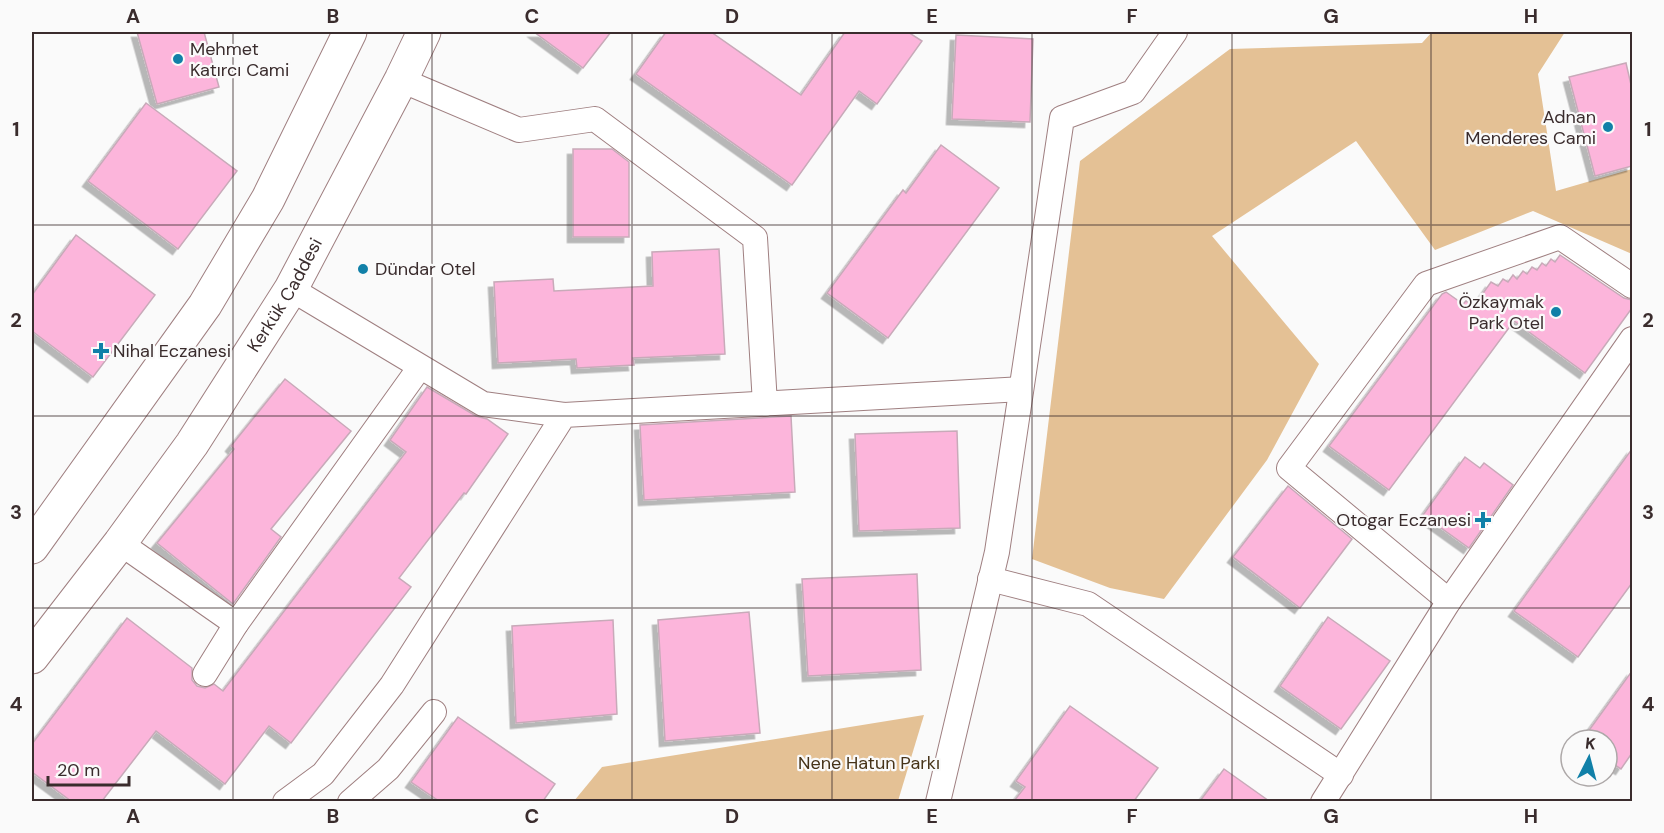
<svg xmlns="http://www.w3.org/2000/svg" width="1664" height="833" viewBox="0 0 1664 833" font-family="'DM Sans',sans-serif">
<style>
.green{fill:#e4c195}
.building{fill:#fcb5db;stroke:#c8aab9;stroke-width:1.5;filter:url(#shadow)}
.lines{fill:none;stroke-linecap:round;stroke-linejoin:round}
.street-casing{stroke:#9f7f80;stroke-width:26}
.secondary-casing{stroke:#9f7f80;stroke-width:35}
.street{stroke:#fff;stroke-width:24}
.secondary{stroke:#fff;stroke-width:33}
.grid{fill:none;stroke:#3a2c2d;stroke-width:1.5;stroke-opacity:0.55}
.poi-dot{fill:#1180a8;stroke:#fafafa;stroke-width:2}
.labels{text-anchor:middle;stroke-width:4.5;stroke-linejoin:round;paint-order:stroke}
.poi-label{font-size:18px;fill:#3a2c2d;stroke:#fafafa;text-anchor:start}
.street-label{font-size:18px;fill:#3a2c2d;stroke:#fafafa}
.park-label{font-size:18px;fill:#463318;stroke:#fafafa}
.neatline{fill:none;stroke:#3a2c2d;stroke-width:2}
.grid-label{font-size:20px;text-anchor:middle;font-weight:bold;fill:#3a2c2d}
</style>
<defs>
<filter id="shadow"><feDropShadow dx="-5.5" dy="5.5" stdDeviation="0" flood-color="#0004"/></filter>
</defs>
<rect width="100%" height="100%" fill="#fafafa"/>
<g class="green">
<path d="M 1432,32 L 1565,32 L 1538,74 L 1556,191 L 1632,169 L 1632,254 L 1533,211 L 1435,250 L 1356,141 L 1212,236 L 1319,364 L 1267,460 L 1164,599 L 1110,588 L 1032,559 L 1080,161 L 1230,49 L 1422,43 Z"/>
<path d="M 924,715 L 898,801 L 574,801 L 602,767 Z"/>
</g>
<g class="building">
<path d="M 137,32 L 204,32 L 219,87 L 157,104 Z"/>
<path d="M 534,32 L 611,32 L 583,68 Z"/>
<path d="M 666,32 L 711,32 L 801,95 L 845,32 L 908,32 L 922,41 L 877,104 L 859,91 L 792,185 L 636,74 Z"/>
<path d="M 956,35 L 1033,39 L 1030,122 L 952,119 Z"/>
<path d="M 1626,63 L 1632,89 L 1632,166 L 1595,176 L 1569,77 Z"/>
<path d="M 146,103 L 237,171 L 178,249 L 88,181 Z"/>
<path d="M 941,145 L 999,188 L 888,338 L 827,293 L 903,190 L 906,193 Z"/>
<path d="M 573,149 L 612,149 L 629,162 L 629,237 L 573,237 Z"/>
<path d="M 76,235 L 155,295 L 93,377 L 32,331 L 32,295 Z"/>
<path d="M 719,249 L 725,354 L 633,358 L 634,365 L 577,368 L 576,359 L 498,363 L 494,282 L 553,279 L 554,291 L 653,286 L 652,252 Z"/>
<path d="M 1560,255 L 1624,298 L 1632,300 L 1632,308 L 1585,373 L 1514,321 L 1389,490 L 1329,446 L 1442,294 L 1446,292 L 1463,304 L 1466,301 L 1474,306 L 1491,282 L 1498,286 L 1503,279 L 1508,282 L 1513,275 L 1517,279 L 1523,271 L 1527,274 L 1532,267 L 1537,270 L 1542,263 L 1546,266 L 1551,259 L 1555,262 Z"/>
<path d="M 285,379 L 351,431 L 271,529 L 281,537 L 233,604 L 157,543 L 234,449 L 231,446 Z"/>
<path d="M 427,387 L 476,416 L 487,419 L 508,434 L 466,494 L 464,493 L 399,578 L 411,587 L 291,743 L 269,726 L 225,784 L 156,731 L 102,801 L 71,801 L 32,772 L 32,744 L 127,618 L 192,668 L 192,680 L 197,686 L 205,688 L 214,684 L 223,691 L 406,452 L 390,440 Z"/>
<path d="M 791,416 L 795,492 L 644,500 L 640,425 Z"/>
<path d="M 957,431 L 960,528 L 859,531 L 855,434 Z"/>
<path d="M 1632,449 L 1632,583 L 1578,657 L 1514,611 Z"/>
<path d="M 1465,457 L 1480,468 L 1484,463 L 1513,485 L 1469,548 L 1423,515 Z"/>
<path d="M 1288,486 L 1352,539 L 1300,608 L 1233,557 Z"/>
<path d="M 917,574 L 921,670 L 808,676 L 802,579 Z"/>
<path d="M 749,612 L 760,733 L 665,741 L 658,620 Z"/>
<path d="M 1328,617 L 1390,661 L 1341,729 L 1280,686 Z"/>
<path d="M 613,620 L 617,714 L 516,723 L 512,626 Z"/>
<path d="M 1632,671 L 1632,753 L 1621,769 L 1607,760 L 1607,740 L 1582,740 Z"/>
<path d="M 1070,706 L 1158,768 L 1134,801 L 1014,801 L 1025,787 L 1016,781 Z"/>
<path d="M 458,717 L 555,784 L 543,801 L 439,801 L 411,782 Z"/>
<path d="M 1224,769 L 1269,801 L 1200,801 Z"/>
</g>
<g class="lines">
<defs>
<g id="street">
<path d="M 401,80 L 519,130 L 595,119 L 755,238 L 765,404"/>
<path d="M 291,289 L 483,404 L 564,415"/>
<path d="M 120,543 L 236,624"/>
<path d="M 990,579 L 1088,604 L 1341,775"/>
<path d="M 1449,601 L 1289,468 L 1426,284 L 1560,237 L 1632,286"/>
<path d="M 205,674 L 236,624 L 420,367"/>
<path d="M 285,802 L 323,774 L 392,685 L 564,415 L 1021,389"/>
<path d="M 350,802 L 388,769 L 434,712"/>
<path d="M 938,802 L 997,552 L 1062,118 L 1133,92 L 1175,32"/>
<path d="M 1323,802 L 1449,601 L 1632,339"/>
</g>
<g id="secondary">
<path d="M 32,547 L 205,305 L 268,199 L 350,32"/>
<path id="s1" d="M 32,657 L 120,543 L 192,444 L 291,289 L 401,80 L 424,32"/>
</g>
</defs>
<use href="#street" class="street-casing"/>
<use href="#secondary" class="secondary-casing"/>
<use href="#street" class="street"/>
<use href="#secondary" class="secondary"/>
</g>
<path class="grid" d="M 233,32 L 233,802M 432,32 L 432,802M 632,32 L 632,802M 832,32 L 832,802M 1032,32 L 1032,802M 1232,32 L 1232,802M 1431,32 L 1431,802M 32,225 L 1632,225M 32,416 L 1632,416M 32,608 L 1632,608"/>
<g class="poi-dot">
<circle cx="178" cy="59" r="6"/>
<circle cx="1608" cy="127" r="6"/>
<circle cx="363" cy="269" r="6"/>
<circle cx="1556" cy="312" r="6"/>
<path d="M98 342h6v6h6v6h-6v6h-6v-6h-6v-6h6z"/>
<path d="M1480 511h6v6h6v6h-6v6h-6v-6h-6v-6h6z"/>
</g>
<g class="labels">
<g class="poi-label">
<text x="190" y="55">Mehmet<tspan x="190" dy="21">Katırcı Cami</tspan></text>
<text x="1596" y="123" text-anchor="end">Adnan<tspan x="1596" dy="21">Menderes Cami</tspan></text>
<text x="375" y="275">Dündar Otel</text>
<text x="1544" y="308" text-anchor="end">Özkaymak<tspan x="1544" dy="21">Park Otel</tspan></text>
<text x="113" y="357">Nihal Eczanesi</text>
<text x="1471" y="526" text-anchor="end">Otogar Eczanesi</text>
</g>
<g class="street-label">
<text dy="6" stroke="none"><textPath href="#s1" startOffset="442">Kerkük Caddesi</textPath></text>
</g>
<g class="park-label">
<text x="869" y="769">Nene Hatun Parkı</text>
</g>
</g>
<rect width="1664" height="833" fill="none" stroke="#fafafa" stroke-width="66"/>
<g transform="translate(1589 758) rotate(6)"><circle r="28" fill="#fafafa" stroke="#ada8a8" stroke-width="1.5"/>
<path d="M0-4.5L10 22L0 15L-10 22Z" fill="#1180a8"/>
<text y="-9" font-size="16" font-weight="bold" text-anchor="middle" fill="#3a2c2d">K</text>
</g>
<path d="M48 776v9h81v-9" fill="none" stroke="#3a2c2d" stroke-width="3"/>
<text x="57" y="776" font-size="18" fill="#3a2c2d" stroke="#fafafa" stroke-width="4.5" paint-order="stroke">20 m</text>
<rect x="33" y="33" width="1598" height="767" class="neatline"/>
<g class="grid-label">
<text x="133" y="23">A</text>
<text x="333" y="23">B</text>
<text x="532" y="23">C</text>
<text x="732" y="23">D</text>
<text x="932" y="23">E</text>
<text x="1132" y="23">F</text>
<text x="1331" y="23">G</text>
<text x="1531" y="23">H</text>
<text x="16" y="136">1</text>
<text x="1648" y="136">1</text>
<text x="16" y="327">2</text>
<text x="1648" y="327">2</text>
<text x="16" y="519">3</text>
<text x="1648" y="519">3</text>
<text x="16" y="711">4</text>
<text x="1648" y="711">4</text>
<text x="133" y="823">A</text>
<text x="333" y="823">B</text>
<text x="532" y="823">C</text>
<text x="732" y="823">D</text>
<text x="932" y="823">E</text>
<text x="1132" y="823">F</text>
<text x="1331" y="823">G</text>
<text x="1531" y="823">H</text>
</g>
</svg>
